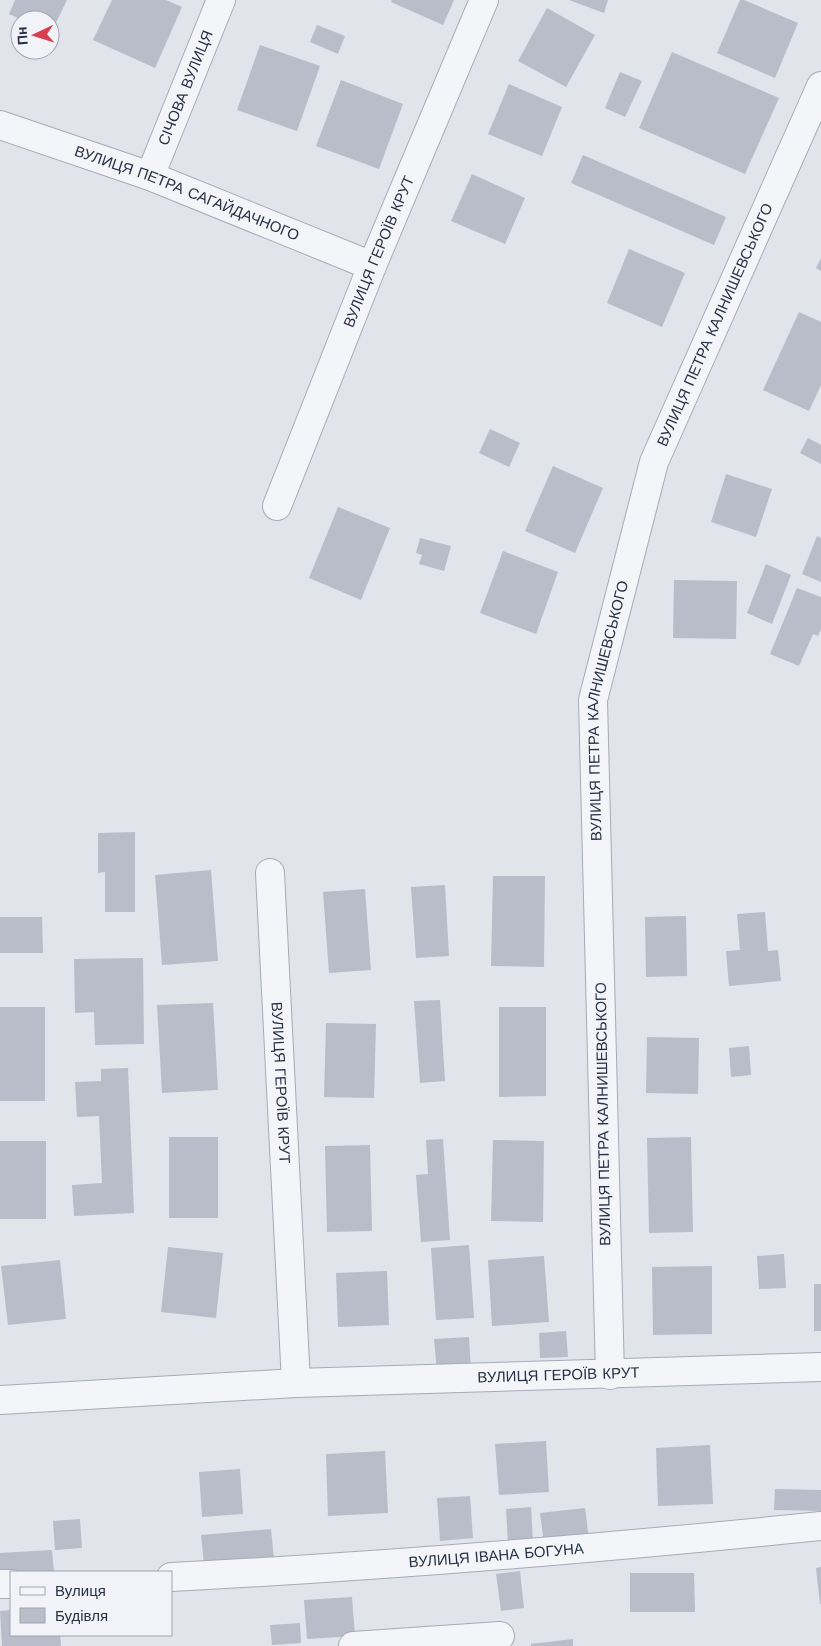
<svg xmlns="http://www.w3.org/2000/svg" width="821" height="1646" viewBox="0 0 821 1646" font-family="'Work Sans',sans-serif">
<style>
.building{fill:#b8bdc9}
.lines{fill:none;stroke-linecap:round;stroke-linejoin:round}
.minor-casing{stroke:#a6abb6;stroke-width:30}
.minor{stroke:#f4f5f8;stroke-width:28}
.labels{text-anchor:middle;stroke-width:5;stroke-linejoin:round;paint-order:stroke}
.street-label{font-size:15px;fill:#283144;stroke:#f1f3f8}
</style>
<rect width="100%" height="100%" fill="#e1e4eb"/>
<g class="building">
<path d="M 15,0 L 67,0 L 51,33 L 50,20 L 22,20 L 9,14 Z"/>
<path d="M 112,0 L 166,0 L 182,7 L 155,68 L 93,40 Z"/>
<path d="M 392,0 L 454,0 L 443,25 L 391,2 Z"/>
<path d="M 569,0 L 608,0 L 604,13 Z"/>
<path d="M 740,0 L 744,0 L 798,23 L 775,78 L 717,53 Z"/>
<path d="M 547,8 L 595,35 L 566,87 L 518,61 Z"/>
<path d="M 317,25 L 345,36 L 338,54 L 310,42 Z"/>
<path d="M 260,45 L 320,66 L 297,131 L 237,110 Z"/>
<path d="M 672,52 L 779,98 L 745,174 L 639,128 Z"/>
<path d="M 620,72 L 642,81 L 625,117 L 605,108 Z"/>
<path d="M 341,80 L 403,104 L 379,169 L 316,146 Z"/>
<path d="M 509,84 L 562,107 L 542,156 L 488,134 Z"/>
<path d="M 583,155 L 726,217 L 714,245 L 571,183 Z"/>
<path d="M 472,174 L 525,198 L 505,244 L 451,221 Z"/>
<path d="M 629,249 L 685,273 L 662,327 L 607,303 Z"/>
<path d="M 821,258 L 821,271 L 816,268 Z"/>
<path d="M 799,312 L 821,322 L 821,385 L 809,411 L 763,390 Z"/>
<path d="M 490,429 L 520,443 L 509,467 L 479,453 Z"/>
<path d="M 808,438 L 821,445 L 821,464 L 800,453 Z"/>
<path d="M 553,466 L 603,488 L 575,553 L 525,531 Z"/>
<path d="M 726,474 L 772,489 L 756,537 L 711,522 Z"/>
<path d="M 338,507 L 390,528 L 361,600 L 309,578 Z"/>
<path d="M 817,536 L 821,538 L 821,582 L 802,574 Z"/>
<path d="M 420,538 L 451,546 L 444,571 L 419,564 L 422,555 L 416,553 Z"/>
<path d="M 503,551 L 558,572 L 536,634 L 480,613 Z"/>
<path d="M 766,564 L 791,575 L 772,624 L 747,613 Z"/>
<path d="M 674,580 L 737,581 L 736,639 L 673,638 Z"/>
<path d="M 797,588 L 821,597 L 821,629 L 818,636 L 813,634 L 799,666 L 770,654 Z"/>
<path d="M 135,832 L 135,912 L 105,912 L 105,872 L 98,873 L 98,833 Z"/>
<path d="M 211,870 L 218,961 L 162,965 L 155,875 Z"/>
<path d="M 493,876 L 545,876 L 544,967 L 491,966 Z"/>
<path d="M 445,885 L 449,956 L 416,958 L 411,887 Z"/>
<path d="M 365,889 L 371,970 L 329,973 L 323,892 Z"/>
<path d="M 765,912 L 768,951 L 778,950 L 781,981 L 729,986 L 726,951 L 740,950 L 737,914 Z"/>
<path d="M 686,916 L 687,976 L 646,977 L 645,917 Z"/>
<path d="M 0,917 L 42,917 L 43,953 L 0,953 Z"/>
<path d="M 143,958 L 144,1044 L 95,1045 L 94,1012 L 75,1013 L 74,959 Z"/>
<path d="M 440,1000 L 445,1081 L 420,1083 L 414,1001 Z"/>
<path d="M 213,1003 L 218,1090 L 162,1093 L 157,1005 Z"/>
<rect x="0" y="1007" width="45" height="94"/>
<path d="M 499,1007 L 546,1007 L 546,1096 L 499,1097 Z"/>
<path d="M 326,1023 L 376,1024 L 374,1098 L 324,1097 Z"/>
<path d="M 647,1037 L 699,1038 L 698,1094 L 646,1093 Z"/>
<path d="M 749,1046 L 751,1075 L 731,1077 L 729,1048 Z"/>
<path d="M 128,1068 L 134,1213 L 74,1216 L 72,1185 L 102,1183 L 99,1116 L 77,1117 L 75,1082 L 101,1081 L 101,1069 Z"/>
<rect x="169" y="1137" width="49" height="81"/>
<path d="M 691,1137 L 693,1232 L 649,1233 L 647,1138 Z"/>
<path d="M 443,1139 L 450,1240 L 421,1242 L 416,1175 L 428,1174 L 426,1140 Z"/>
<path d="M 493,1140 L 544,1141 L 543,1222 L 491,1221 Z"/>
<rect x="0" y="1141" width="46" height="78"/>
<path d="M 370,1145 L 372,1231 L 327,1232 L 325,1146 Z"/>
<path d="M 469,1245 L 474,1318 L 436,1320 L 431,1248 Z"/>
<path d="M 168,1247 L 223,1253 L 216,1318 L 161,1312 Z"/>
<path d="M 784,1254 L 786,1288 L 759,1289 L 757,1256 Z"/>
<path d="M 544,1256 L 549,1322 L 492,1326 L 488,1260 Z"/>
<path d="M 60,1260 L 66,1319 L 8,1325 L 1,1266 Z"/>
<path d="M 712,1266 L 712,1334 L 653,1335 L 652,1267 Z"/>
<path d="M 387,1271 L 389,1325 L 338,1327 L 336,1273 Z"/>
<rect x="814" y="1284" width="7" height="47"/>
<path d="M 566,1331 L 568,1357 L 540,1358 L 539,1333 Z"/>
<path d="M 469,1337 L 471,1371 L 437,1373 L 434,1339 Z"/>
<path d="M 546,1441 L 549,1492 L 499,1495 L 495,1444 Z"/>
<path d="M 710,1445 L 713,1504 L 658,1506 L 656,1448 Z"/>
<path d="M 385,1451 L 388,1513 L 328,1516 L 326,1454 Z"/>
<path d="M 240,1469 L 243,1514 L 202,1517 L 199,1472 Z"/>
<path d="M 775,1489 L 821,1490 L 821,1511 L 774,1510 Z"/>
<path d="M 470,1496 L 473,1538 L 440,1541 L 437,1498 Z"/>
<path d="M 531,1507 L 533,1541 L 508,1543 L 506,1509 Z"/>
<path d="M 585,1508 L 589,1539 L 544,1544 L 540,1513 Z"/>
<path d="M 80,1519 L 82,1548 L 55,1550 L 53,1521 Z"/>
<path d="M 271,1529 L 274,1559 L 204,1564 L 201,1535 Z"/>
<path d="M 52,1550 L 54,1572 L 11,1572 L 0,1580 L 0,1553 Z"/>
<path d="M 821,1567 L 821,1604 L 820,1604 L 816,1568 Z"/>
<path d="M 520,1571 L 524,1608 L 501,1611 L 496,1574 Z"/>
<path d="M 630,1573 L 694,1573 L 695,1612 L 630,1612 Z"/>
<path d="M 352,1597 L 355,1636 L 307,1639 L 304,1600 Z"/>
<path d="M 11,1610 L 11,1635 L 60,1635 L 61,1646 L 2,1646 L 0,1611 Z"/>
<path d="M 300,1623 L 301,1643 L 272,1645 L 270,1625 Z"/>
<path d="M 573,1639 L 573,1646 L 531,1646 L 531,1644 Z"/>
</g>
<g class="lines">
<defs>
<g id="minor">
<path id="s1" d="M 0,125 L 150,176 L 372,266"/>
<path id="s2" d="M 150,176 L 221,0"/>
<path id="s3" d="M 277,506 L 372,266 L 484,0"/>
<path id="s4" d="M 270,873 L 296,1383"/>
<path id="s5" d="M 610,1375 L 593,700 L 654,462 L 821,86"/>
<path id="s6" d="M 0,1400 L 296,1383 L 821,1367"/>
<path id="s7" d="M 171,1577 C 388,1566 605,1548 821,1526"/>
<path d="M 0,1584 L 11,1584"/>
<path d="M 353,1646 L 500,1636"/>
</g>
</defs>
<use href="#minor" class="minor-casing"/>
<use href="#minor" class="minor"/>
</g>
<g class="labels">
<g class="street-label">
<text dy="5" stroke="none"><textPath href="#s2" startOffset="95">СІЧОВА ВУЛИЦЯ</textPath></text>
<text dy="5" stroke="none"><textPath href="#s1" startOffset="199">ВУЛИЦЯ ПЕТРА САГАЙДАЧНОГО</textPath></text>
<text dy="5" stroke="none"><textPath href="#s3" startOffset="274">ВУЛИЦЯ ГЕРОЇВ КРУТ</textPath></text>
<text dy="5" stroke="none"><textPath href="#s5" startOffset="1071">ВУЛИЦЯ ПЕТРА КАЛНИШЕВСЬКОГО</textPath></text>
<text dy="5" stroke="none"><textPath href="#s5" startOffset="666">ВУЛИЦЯ ПЕТРА КАЛНИШЕВСЬКОГО</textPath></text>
<text dy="5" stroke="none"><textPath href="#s4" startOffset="210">ВУЛИЦЯ ГЕРОЇВ КРУТ</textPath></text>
<text transform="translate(603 1114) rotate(-91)" y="5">ВУЛИЦЯ ПЕТРА КАЛНИШЕВСЬКОГО</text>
<text dy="5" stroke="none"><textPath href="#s6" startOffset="559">ВУЛИЦЯ ГЕРОЇВ КРУТ</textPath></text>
<text dy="5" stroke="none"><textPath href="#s7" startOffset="326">ВУЛИЦЯ ІВАНА БОГУНА</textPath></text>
</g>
</g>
<rect x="10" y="1571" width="162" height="65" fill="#f1f3f8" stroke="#a1a5b0"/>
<rect x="20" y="1587" width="25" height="8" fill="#f4f5f8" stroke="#a1a5b0"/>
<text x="55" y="1596" font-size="15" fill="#283144">Вулиця</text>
<rect x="20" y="1608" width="25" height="15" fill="#b8bdc9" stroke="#a1a5b0"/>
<text x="55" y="1621" font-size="15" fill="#283144">Будівля</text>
<g transform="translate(35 35) rotate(266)"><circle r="24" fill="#f1f3f8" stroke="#a1a5b0"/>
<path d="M0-4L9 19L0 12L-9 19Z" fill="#d83e4e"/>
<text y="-8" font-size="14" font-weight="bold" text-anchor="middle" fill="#283144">Пн</text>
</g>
</svg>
